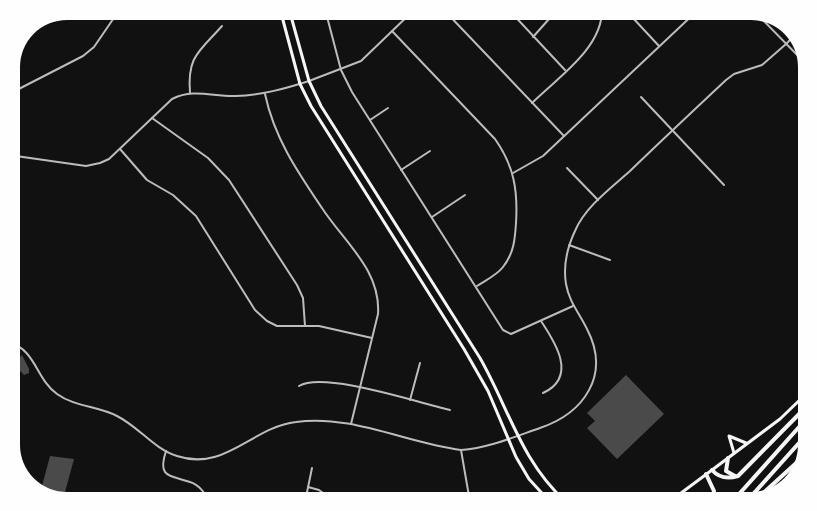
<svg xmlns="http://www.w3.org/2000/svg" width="817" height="511" viewBox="0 0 817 511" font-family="Rubik,sans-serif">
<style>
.building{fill:#4a4a4a}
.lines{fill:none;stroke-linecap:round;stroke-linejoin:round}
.minor{stroke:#bcbcbc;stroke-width:2}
.tertiary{stroke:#bcbcbc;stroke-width:2}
.secondary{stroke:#f5f5f5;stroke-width:3}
.primary{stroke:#f5f5f5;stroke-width:3}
.motorway{stroke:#f5f5f5;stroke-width:4}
</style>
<rect width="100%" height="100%" fill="#111"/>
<g class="building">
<path d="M 22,355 L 29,369 L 29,373 L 24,375 L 14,364 Z"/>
<path d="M 626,375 L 664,414 L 617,459 L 587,428 L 595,421 L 587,413 Z"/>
<path d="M 50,456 L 74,459 L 65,492 L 63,492 L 60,500 L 37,493 L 38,489 L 41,490 Z"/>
</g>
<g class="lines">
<g class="minor">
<path d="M 325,9 L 341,70 L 352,92 L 503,330 L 511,334 L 573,306"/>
<path d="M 443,9 L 564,136"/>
<path d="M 508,9 L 565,70"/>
<path d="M 620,9 L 632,17 L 659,46"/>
<path d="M 392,31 L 495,139 C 514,166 518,190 516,223 C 515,239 514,253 503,267 C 497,275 486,280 477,286"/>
<path d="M 533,37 L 549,19 L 553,9"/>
<path d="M 786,44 L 793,37"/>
<path d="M 309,81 L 361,61 L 415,9"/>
<path d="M 190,93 C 187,56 199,52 222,26"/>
<path d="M 265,94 C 274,137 297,171 322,208 C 344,242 381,270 378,314 L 351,424"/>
<path d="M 641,97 L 724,185"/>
<path d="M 532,103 C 557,78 603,48 602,9"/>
<path d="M 152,118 L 208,158 L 229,180 L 297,285 L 303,298 L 305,326"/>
<path d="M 370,120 L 388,108"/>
<path d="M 120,149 L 147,180 L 173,195 L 196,216 L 255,310 L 267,321 L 277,326 L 319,326 L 372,338"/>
<path d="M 567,168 L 598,200"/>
<path d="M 401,170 L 430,151"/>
<path d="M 513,173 L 543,156 L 699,9"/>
<path d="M 432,217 L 465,195"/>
<path d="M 569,245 L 610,260"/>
<path d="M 541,321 C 555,342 578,377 543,393"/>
<path d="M 299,386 C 324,371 419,403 450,410"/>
<path d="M 410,400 L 420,363"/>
<path d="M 461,450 L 470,502"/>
<path d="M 308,487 L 319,490 L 335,502"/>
<path d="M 305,502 L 312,468"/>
</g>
<g class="tertiary">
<path d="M 753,10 L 808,66"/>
<path d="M 9,94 L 83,56 L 94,47 L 120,9"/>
<path d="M 9,155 L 86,166 L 100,163 L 109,159 L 172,99 C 194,88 213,97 236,96 C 262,95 284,89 309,81"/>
<path d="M 9,342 C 36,350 36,379 57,394 C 75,407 98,406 117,416 C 139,427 154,449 177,456 C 225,472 252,427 296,422 C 351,414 406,443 461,450 C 488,448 514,437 540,428 C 584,413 611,375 587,329 C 580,314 569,302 566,284 C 563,266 567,248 575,231 C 585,207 611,188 630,171 C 662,140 694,110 726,80 L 734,74 L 762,65 L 786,44"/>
<path d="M 166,451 C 157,478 170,475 190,482 C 200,485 205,494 210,502"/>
</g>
<g class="secondary">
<path d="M 734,453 L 729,436 L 746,443"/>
<path d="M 712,470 L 780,419 L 808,392"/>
</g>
<g class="primary">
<path d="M 280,9 L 300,84 L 311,106 L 464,349 L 488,391 L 516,457 L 529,479 L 550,502"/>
<path d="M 289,9 L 309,81 L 321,106 L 480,358 C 509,409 521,461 566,502"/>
<path d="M 669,502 L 712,470"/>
</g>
<g class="motorway">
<path d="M 728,458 L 726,471 L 735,476"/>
<path d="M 712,470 C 719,478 728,479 738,476 L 808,405"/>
<path d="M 706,474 L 714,491 L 712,502"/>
<path d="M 759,497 L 805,455"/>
<path d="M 732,502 L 808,417"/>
<path d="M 746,502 L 808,433"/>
</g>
</g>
<path d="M0 0H817V511H0ZM67 20H751A47 47 0 0 1 798 67V445A47 47 0 0 1 751 492H67A47 47 0 0 1 20 445V67A47 47 0 0 1 67 20Z" fill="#fefefe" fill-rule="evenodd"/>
</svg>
